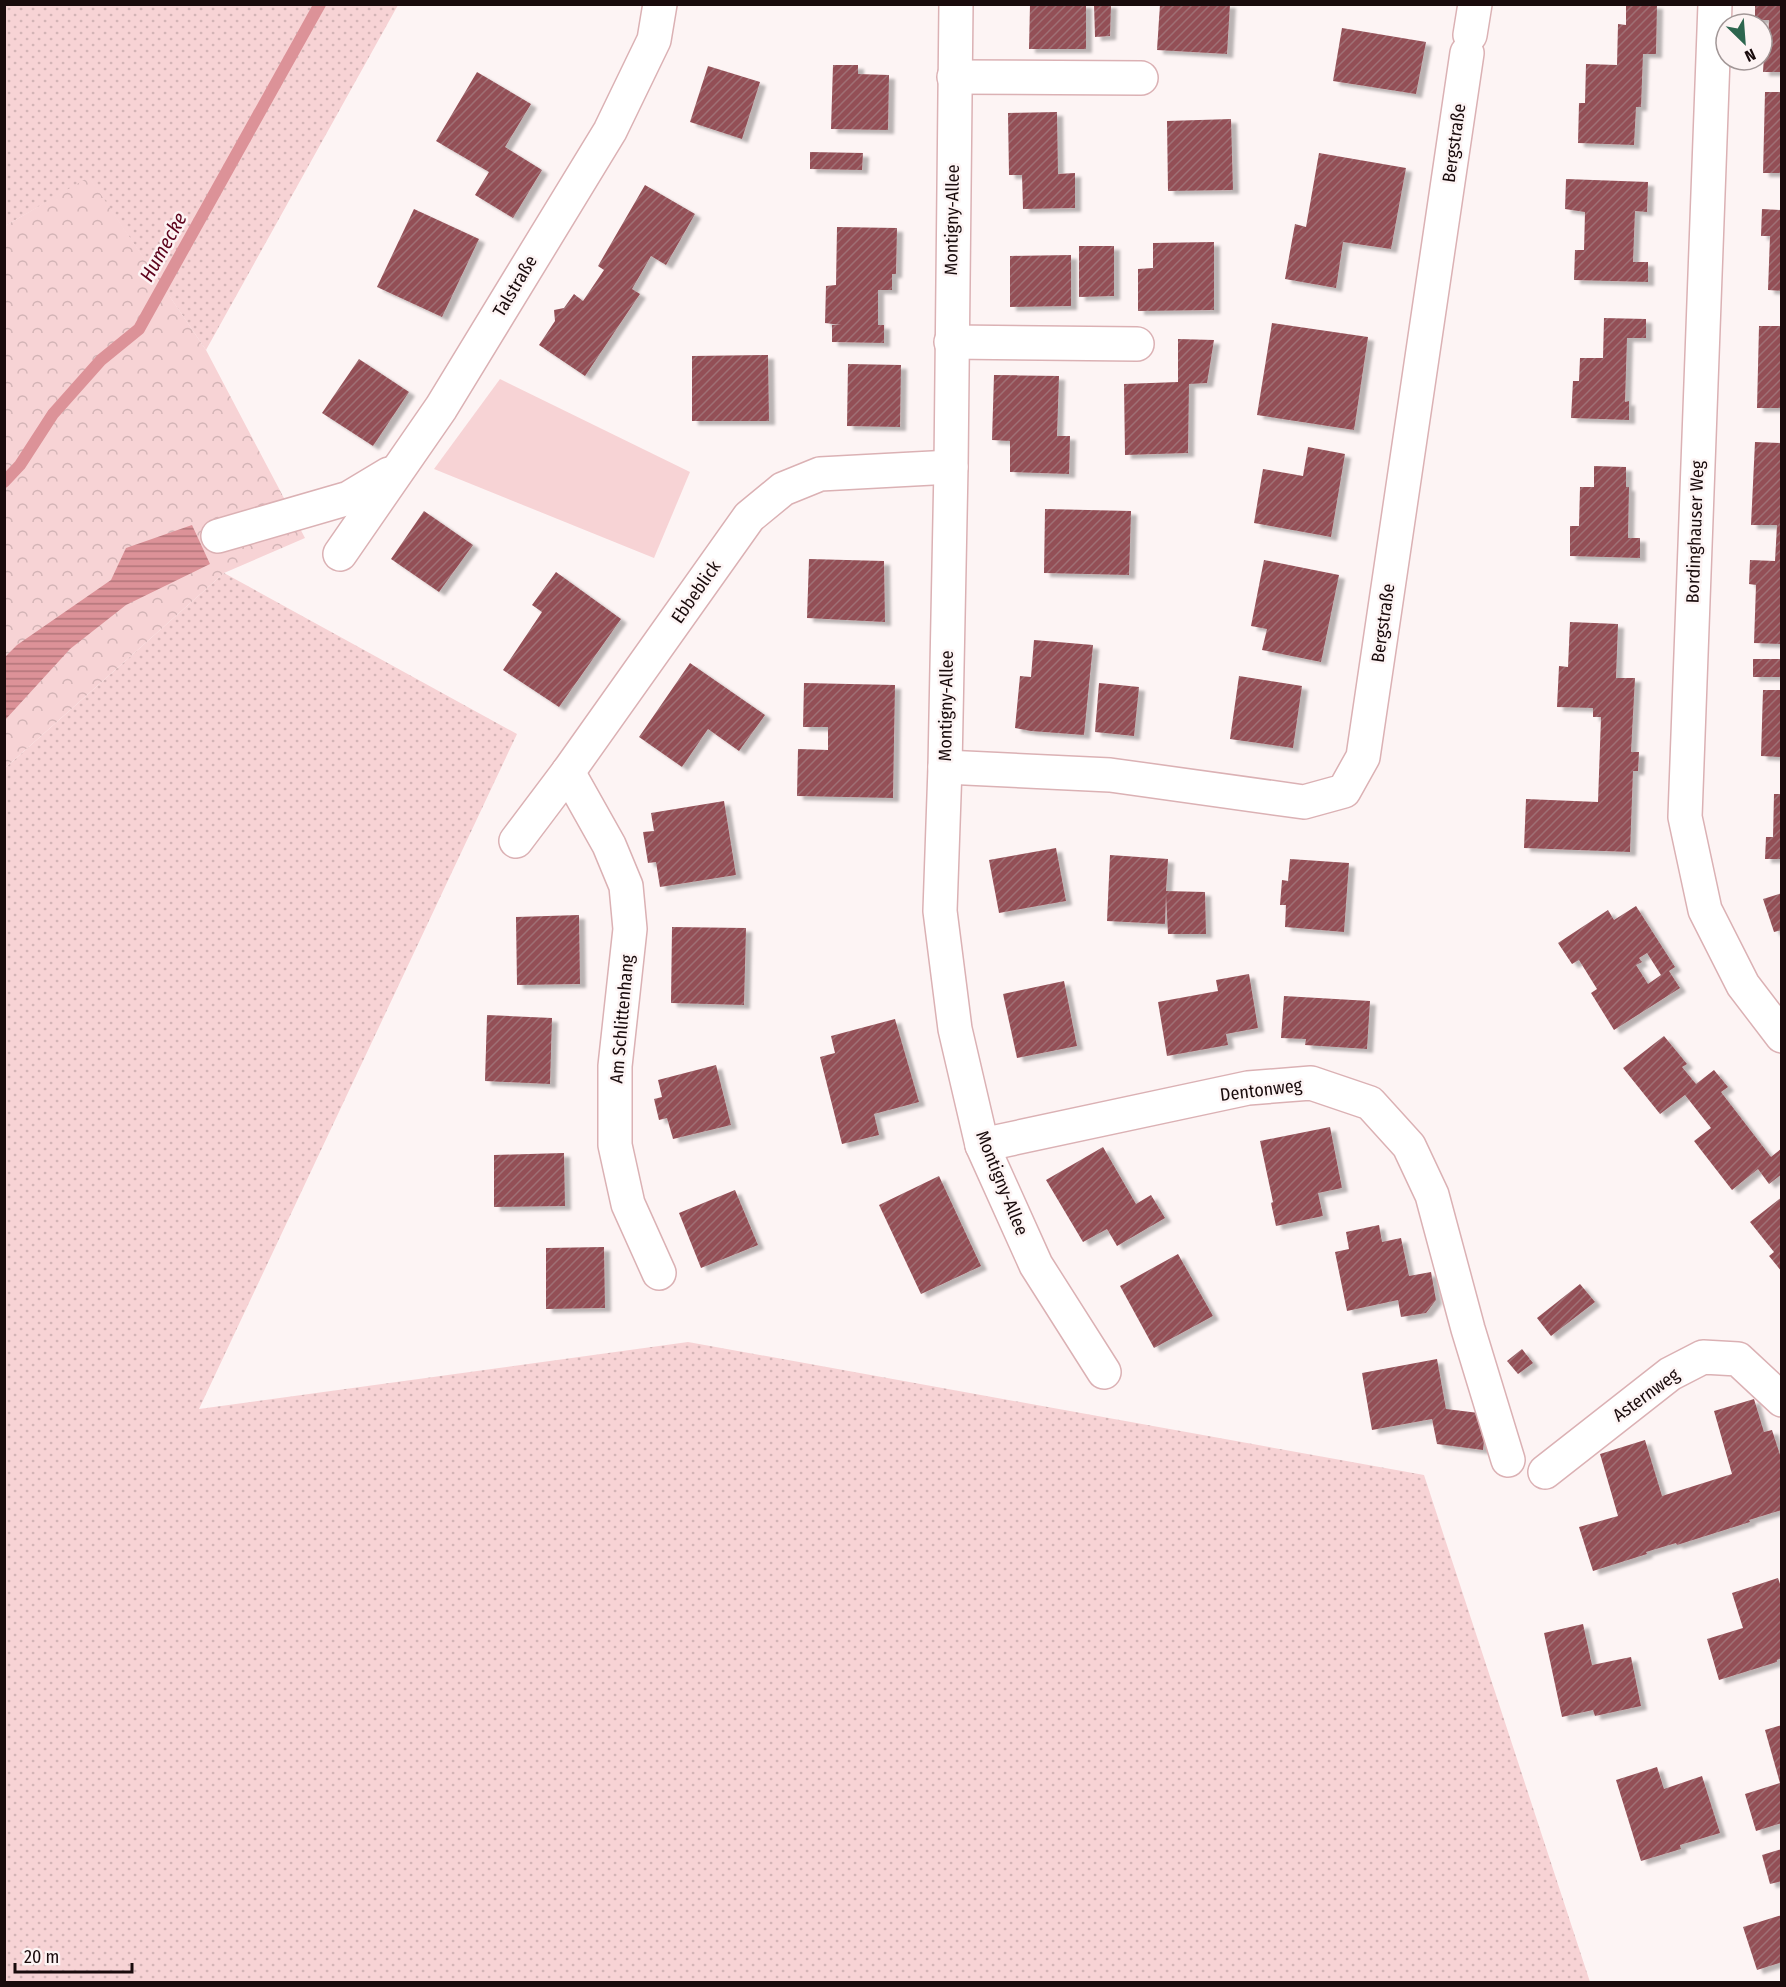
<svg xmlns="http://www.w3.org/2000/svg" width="1786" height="1987" viewBox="0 0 1786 1987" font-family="'Fira Sans Condensed',sans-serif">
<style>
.grass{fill:url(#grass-dots)}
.forest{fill:url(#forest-crowns)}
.park{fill:#f7d3d5}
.water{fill:url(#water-rules)}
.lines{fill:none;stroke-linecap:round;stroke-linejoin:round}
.stream{stroke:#dc9298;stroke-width:12}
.building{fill:url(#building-hatch);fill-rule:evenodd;filter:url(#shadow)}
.minor-casing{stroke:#dbb1b4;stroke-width:36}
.minor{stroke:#fff;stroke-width:33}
.labels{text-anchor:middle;stroke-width:5;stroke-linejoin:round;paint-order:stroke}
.street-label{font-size:18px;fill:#190b0c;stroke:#fdf4f4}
.water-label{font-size:20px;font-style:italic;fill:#5d031c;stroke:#fdf4f4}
</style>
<defs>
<pattern id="grass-dots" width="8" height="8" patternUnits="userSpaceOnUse" patternTransform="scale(1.5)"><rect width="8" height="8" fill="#f7d3d5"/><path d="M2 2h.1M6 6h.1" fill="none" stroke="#d3b4b6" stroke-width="1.8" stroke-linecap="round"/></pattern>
<pattern id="forest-crowns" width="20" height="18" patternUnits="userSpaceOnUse" patternTransform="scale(1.5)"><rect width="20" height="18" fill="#f7d3d5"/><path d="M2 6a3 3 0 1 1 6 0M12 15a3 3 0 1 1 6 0" fill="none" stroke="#d3b4b6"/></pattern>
<pattern id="water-rules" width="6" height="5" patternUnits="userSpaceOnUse" patternTransform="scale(1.5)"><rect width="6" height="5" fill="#dc9298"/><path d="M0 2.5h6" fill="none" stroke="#b2757a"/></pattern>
<pattern id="building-hatch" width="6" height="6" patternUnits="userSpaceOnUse" patternTransform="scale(1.5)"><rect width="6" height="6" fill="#935057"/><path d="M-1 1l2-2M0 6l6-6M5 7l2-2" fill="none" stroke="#9f6f74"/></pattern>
<filter id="shadow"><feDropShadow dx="6" dy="4" stdDeviation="1.5" flood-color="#0004"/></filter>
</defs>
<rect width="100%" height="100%" fill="#fdf4f4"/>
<g class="grass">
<path d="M 5,5 L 398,5 L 206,350 L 89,178 L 5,226 Z"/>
<path d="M 224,573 L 517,734 L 199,1409 L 688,1342 L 1424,1475 L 1590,1982 L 5,1982 L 4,769 Z"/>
</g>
<path class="forest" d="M 89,177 L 206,350 L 305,538 L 224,573 L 5,768 L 5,226 Z"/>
<path class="park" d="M 500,379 L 690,472 L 654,558 L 434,469 Z"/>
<path class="water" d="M 192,525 L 210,564 L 126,605 L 70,649 L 5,720 L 5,657 L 17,645 L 111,580 L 126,548 Z"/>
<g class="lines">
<path class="stream" d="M 4,482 L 20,465 L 53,414 L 101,360 L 139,329 L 320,4"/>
</g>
<g class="building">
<path d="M 1030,4 L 1086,4 L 1086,49 L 1029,49 Z"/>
<path d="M 1094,4 L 1111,4 L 1110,36 L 1095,37 Z"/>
<path d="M 1160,4 L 1230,4 L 1227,54 L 1157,50 Z"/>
<path d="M 1626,4 L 1657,5 L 1656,54 L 1643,54 L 1641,107 L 1636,107 L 1634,145 L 1578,143 L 1579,103 L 1585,103 L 1586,64 L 1617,65 L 1618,24 L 1626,25 Z"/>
<path d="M 1755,4 L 1782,4 L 1782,72 L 1763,72 L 1764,55 L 1767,55 L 1769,20 L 1755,20 Z"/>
<path d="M 1342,28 L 1426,42 L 1416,94 L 1333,81 Z"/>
<path d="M 833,65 L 858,65 L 858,74 L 889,75 L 888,130 L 831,129 Z"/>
<path d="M 708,66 L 760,82 L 742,139 L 690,122 Z"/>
<path d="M 477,72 L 531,104 L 505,147 L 542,170 L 513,218 L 475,195 L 489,172 L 436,141 Z"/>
<path d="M 1765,92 L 1782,92 L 1782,173 L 1763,173 Z"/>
<path d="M 1057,112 L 1058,174 L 1075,173 L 1075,208 L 1023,209 L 1022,175 L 1009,175 L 1008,113 Z"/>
<path d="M 1231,119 L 1233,190 L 1168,191 L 1167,121 Z"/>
<path d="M 810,152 L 863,153 L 862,170 L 810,169 Z"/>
<path d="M 1319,153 L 1406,168 L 1391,249 L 1343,242 L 1336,288 L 1285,279 L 1295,224 L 1306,227 Z"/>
<path d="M 1566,179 L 1648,182 L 1647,212 L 1635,211 L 1633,262 L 1648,262 L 1648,282 L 1574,280 L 1575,250 L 1584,250 L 1585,212 L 1565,209 Z"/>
<path d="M 645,185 L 695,214 L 666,265 L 651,256 L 632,289 L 640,294 L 585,376 L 539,345 L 555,321 L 554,310 L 564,308 L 574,294 L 583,301 L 604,270 L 598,266 Z"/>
<path d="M 414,209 L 479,239 L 442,317 L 377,287 Z"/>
<path d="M 1762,209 L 1782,210 L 1782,291 L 1768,290 L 1770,236 L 1761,236 Z"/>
<path d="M 837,227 L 897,228 L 896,274 L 892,274 L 892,290 L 878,290 L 878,325 L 884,325 L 884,343 L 832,342 L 832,325 L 841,325 L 825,323 L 826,286 L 836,285 Z"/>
<path d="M 1214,242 L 1214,310 L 1138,311 L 1138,269 L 1153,268 L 1153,243 Z"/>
<path d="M 1079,246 L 1114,246 L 1114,296 L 1079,297 Z"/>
<path d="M 1071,255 L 1071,306 L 1010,307 L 1010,256 Z"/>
<path d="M 1604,318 L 1646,319 L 1646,338 L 1627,338 L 1625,402 L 1629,401 L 1629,420 L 1571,418 L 1573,381 L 1579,381 L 1580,358 L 1603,358 Z"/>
<path d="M 1272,323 L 1368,337 L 1354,430 L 1257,415 Z"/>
<path d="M 1759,326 L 1782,326 L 1782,408 L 1757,408 Z"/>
<path d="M 1178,339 L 1214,340 L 1207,383 L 1189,384 L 1188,453 L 1125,455 L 1124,384 L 1178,382 Z"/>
<path d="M 768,355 L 769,421 L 692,421 L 692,356 Z"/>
<path d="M 359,359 L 409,392 L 373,446 L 322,413 Z"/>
<path d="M 848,364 L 901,365 L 900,427 L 847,426 Z"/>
<path d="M 994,375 L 1059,376 L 1057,436 L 1070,436 L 1069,474 L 1010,472 L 1010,441 L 992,440 Z"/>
<path d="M 1755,442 L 1782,443 L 1782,644 L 1754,643 L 1756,585 L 1749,584 L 1750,560 L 1775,561 L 1777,525 L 1751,525 Z"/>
<path d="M 1308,447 L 1345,454 L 1331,537 L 1254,523 L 1263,469 L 1303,476 Z"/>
<path d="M 1594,466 L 1626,467 L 1626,487 L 1629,487 L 1628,538 L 1640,538 L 1640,558 L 1570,556 L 1570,526 L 1579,526 L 1580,487 L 1594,487 Z"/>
<path d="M 1045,509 L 1131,511 L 1129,575 L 1044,573 Z"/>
<path d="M 424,511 L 473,545 L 439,592 L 391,559 Z"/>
<path d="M 809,559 L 884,561 L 885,622 L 807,618 Z"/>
<path d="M 1264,560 L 1339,575 L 1321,662 L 1262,650 L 1267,629 L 1251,626 Z"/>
<path d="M 556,572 L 621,619 L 559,707 L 503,670 L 542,612 L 532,605 Z"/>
<path d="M 1570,622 L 1618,624 L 1616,678 L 1635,678 L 1631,752 L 1639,752 L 1638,771 L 1633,771 L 1630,852 L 1524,848 L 1526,799 L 1598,802 L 1601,717 L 1593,717 L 1593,708 L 1557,707 L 1559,666 L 1568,667 Z"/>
<path d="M 1034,640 L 1093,645 L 1084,735 L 1031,731 L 1015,728 L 1020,676 L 1031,677 Z"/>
<rect x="1753" y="659" width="29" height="18"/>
<path d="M 690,663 L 765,715 L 739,751 L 708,729 L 682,767 L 639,737 Z"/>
<path d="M 1239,676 L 1302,686 L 1293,748 L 1230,739 Z"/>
<path d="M 804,683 L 895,685 L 893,798 L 797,796 L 798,749 L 828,750 L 828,727 L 803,727 Z"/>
<path d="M 1099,683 L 1139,687 L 1134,736 L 1095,732 Z"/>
<path d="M 1763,690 L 1782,690 L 1782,757 L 1761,756 Z"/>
<path d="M 1774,794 L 1782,794 L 1782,859 L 1765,859 L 1766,837 L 1773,837 Z"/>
<path d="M 724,801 L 736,875 L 660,887 L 656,862 L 648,863 L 643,832 L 654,831 L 651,813 Z"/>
<path d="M 1056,848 L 1066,901 L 999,913 L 989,860 Z"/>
<path d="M 1110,855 L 1168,859 L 1166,891 L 1205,892 L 1206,934 L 1168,934 L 1166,895 L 1165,924 L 1107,921 Z"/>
<path d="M 1290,859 L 1349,863 L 1344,932 L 1285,927 L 1286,905 L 1280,905 L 1282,880 L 1288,881 Z"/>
<path d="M 1782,893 L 1782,930 L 1774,932 L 1763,899 Z"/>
<path d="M 1636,906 L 1675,967 L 1669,971 L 1680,988 L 1614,1030 L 1591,993 L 1597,989 L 1579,960 L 1572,964 L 1558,943 L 1608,910 L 1614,920 ZM 1647,953 L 1661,975 L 1648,984 L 1636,965 L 1642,962 L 1639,958 Z"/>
<path d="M 579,915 L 580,984 L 517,985 L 516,917 Z"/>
<path d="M 672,927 L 746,928 L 744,1005 L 671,1003 Z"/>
<path d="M 1249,974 L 1258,1028 L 1226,1034 L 1228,1045 L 1167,1056 L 1158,1002 L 1218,991 L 1216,980 Z"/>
<path d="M 1064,981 L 1077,1046 L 1017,1058 L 1003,994 Z"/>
<path d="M 1284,996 L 1370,1001 L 1367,1049 L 1305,1045 L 1306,1039 L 1281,1038 Z"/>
<path d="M 487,1015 L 552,1018 L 550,1084 L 485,1081 Z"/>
<path d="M 895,1019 L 919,1102 L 874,1114 L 879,1135 L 842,1144 L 820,1057 L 835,1053 L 831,1036 Z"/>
<path d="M 1664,1036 L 1687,1064 L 1682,1067 L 1696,1084 L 1714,1070 L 1728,1087 L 1721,1092 L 1771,1157 L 1782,1148 L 1782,1174 L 1769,1184 L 1758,1169 L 1732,1190 L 1694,1141 L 1711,1128 L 1685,1095 L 1660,1114 L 1623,1068 Z"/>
<path d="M 716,1065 L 731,1125 L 673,1139 L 667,1118 L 659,1120 L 654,1099 L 662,1097 L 658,1080 Z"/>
<path d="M 1330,1127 L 1342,1188 L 1318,1193 L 1323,1216 L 1276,1226 L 1271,1203 L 1273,1202 L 1260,1141 Z"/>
<path d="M 1103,1147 L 1136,1204 L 1151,1195 L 1165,1218 L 1117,1246 L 1107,1229 L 1083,1242 L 1046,1180 Z"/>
<path d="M 564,1153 L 565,1206 L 494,1207 L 494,1155 Z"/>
<path d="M 939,1176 L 981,1266 L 921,1294 L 879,1205 Z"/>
<path d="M 735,1190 L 758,1245 L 701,1268 L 679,1213 Z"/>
<path d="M 1782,1197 L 1782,1272 L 1769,1256 L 1774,1252 L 1750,1222 Z"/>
<path d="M 1379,1225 L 1382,1242 L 1401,1238 L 1409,1276 L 1431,1272 L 1436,1300 L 1426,1313 L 1401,1317 L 1398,1300 L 1347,1311 L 1335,1252 L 1349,1249 L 1346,1232 Z"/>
<path d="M 604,1247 L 605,1308 L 546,1309 L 546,1248 Z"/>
<path d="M 1178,1254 L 1213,1316 L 1154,1348 L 1120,1286 Z"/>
<path d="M 1580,1284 L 1595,1302 L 1551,1336 L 1537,1318 Z"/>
<path d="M 1522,1349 L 1533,1363 L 1518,1374 L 1507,1361 Z"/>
<path d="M 1437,1359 L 1446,1409 L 1487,1414 L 1483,1450 L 1437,1444 L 1432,1419 L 1372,1430 L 1362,1373 Z"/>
<path d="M 1754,1399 L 1764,1432 L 1772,1430 L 1782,1461 L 1782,1510 L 1749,1520 L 1750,1522 L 1677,1545 L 1676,1543 L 1646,1552 L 1647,1554 L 1593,1571 L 1579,1527 L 1618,1516 L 1600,1454 L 1645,1440 L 1662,1496 L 1732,1474 L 1714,1411 Z"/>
<path d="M 1778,1578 L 1782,1590 L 1782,1658 L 1777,1660 L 1777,1662 L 1719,1680 L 1707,1639 L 1743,1628 L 1732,1593 Z"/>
<path d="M 1583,1624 L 1592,1665 L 1631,1657 L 1641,1706 L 1595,1716 L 1593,1710 L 1562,1717 L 1544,1633 Z"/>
<path d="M 1782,1725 L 1782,1823 L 1756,1831 L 1745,1794 L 1780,1783 L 1765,1730 Z"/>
<path d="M 1657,1767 L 1664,1789 L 1702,1776 L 1720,1833 L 1680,1845 L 1681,1849 L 1641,1861 L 1616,1780 Z"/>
<path d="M 1782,1849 L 1782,1881 L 1770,1884 L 1762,1855 Z"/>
<path d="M 1782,1915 L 1782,1962 L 1757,1970 L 1743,1927 Z"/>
</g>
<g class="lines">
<defs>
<g id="minor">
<path d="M 956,4 L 951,467 L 945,767 L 940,911 L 955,1029 L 982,1145 L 1036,1265 L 1104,1372"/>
<path d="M 1715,4 L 1685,817 L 1705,910 L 1743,985 L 1782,1036"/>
<path d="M 1470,35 L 1475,4"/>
<path d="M 954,77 L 1141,78"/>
<path d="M 951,342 L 1137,344"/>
<path d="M 218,536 L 349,498 L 389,474"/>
<path d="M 340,554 L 441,408 L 610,131 L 654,40 L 660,4"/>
<path d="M 945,767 L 1110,775 L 1304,802 L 1344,791 L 1363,757 L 1467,53"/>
<path d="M 568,772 L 609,845 L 626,886 L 630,929 L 615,1066 L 615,1145 L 628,1204 L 659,1273"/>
<path d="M 516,841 L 568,772 L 749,517 L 783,489 L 820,474 L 951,467"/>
<path d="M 982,1145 L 1248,1088 L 1311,1083 L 1370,1103 L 1409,1146 L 1432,1195 L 1468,1329 L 1508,1460"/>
<path d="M 1545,1472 L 1670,1374 L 1703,1357 L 1738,1359 L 1782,1400"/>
</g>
</defs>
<use href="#minor" class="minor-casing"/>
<use href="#minor" class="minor"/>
</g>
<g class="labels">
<g class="street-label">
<text transform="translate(1454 143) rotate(-82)" y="6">Bergstraße</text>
<text transform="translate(952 220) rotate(-89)" y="6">Montigny-Allee</text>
<text transform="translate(515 286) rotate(-59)" y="6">Talstraße</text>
<text transform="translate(1695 532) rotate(-88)" y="6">Bordinghauser Weg</text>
<text transform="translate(696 592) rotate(-55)" y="6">Ebbeblick</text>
<text transform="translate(1383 623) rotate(-82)" y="6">Bergstraße</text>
<text transform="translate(946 706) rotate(-89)" y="6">Montigny-Allee</text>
<text transform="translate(622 1019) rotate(-85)" y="6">Am Schlittenhang</text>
<text transform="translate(1261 1090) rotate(-7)" y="6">Dentonweg</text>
<text transform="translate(1002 1183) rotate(68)" y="6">Montigny-Allee</text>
<text transform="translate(1646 1395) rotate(-36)" y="6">Asternweg</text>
</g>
<g class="water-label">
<text transform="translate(163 247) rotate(-61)" y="7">Humecke</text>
</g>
</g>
<rect width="1786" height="1987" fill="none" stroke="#190b0c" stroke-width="12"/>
<g transform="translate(1744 42) rotate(155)"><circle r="28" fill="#fdf4f4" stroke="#a29797" stroke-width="1.5"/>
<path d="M0-4.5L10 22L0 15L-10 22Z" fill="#2d664f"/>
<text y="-9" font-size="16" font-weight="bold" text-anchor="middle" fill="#190b0c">N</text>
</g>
<path d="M15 1963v9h117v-9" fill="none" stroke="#190b0c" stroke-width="3"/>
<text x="24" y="1963" font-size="18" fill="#190b0c" stroke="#fdf4f4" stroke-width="4.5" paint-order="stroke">20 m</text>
</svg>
